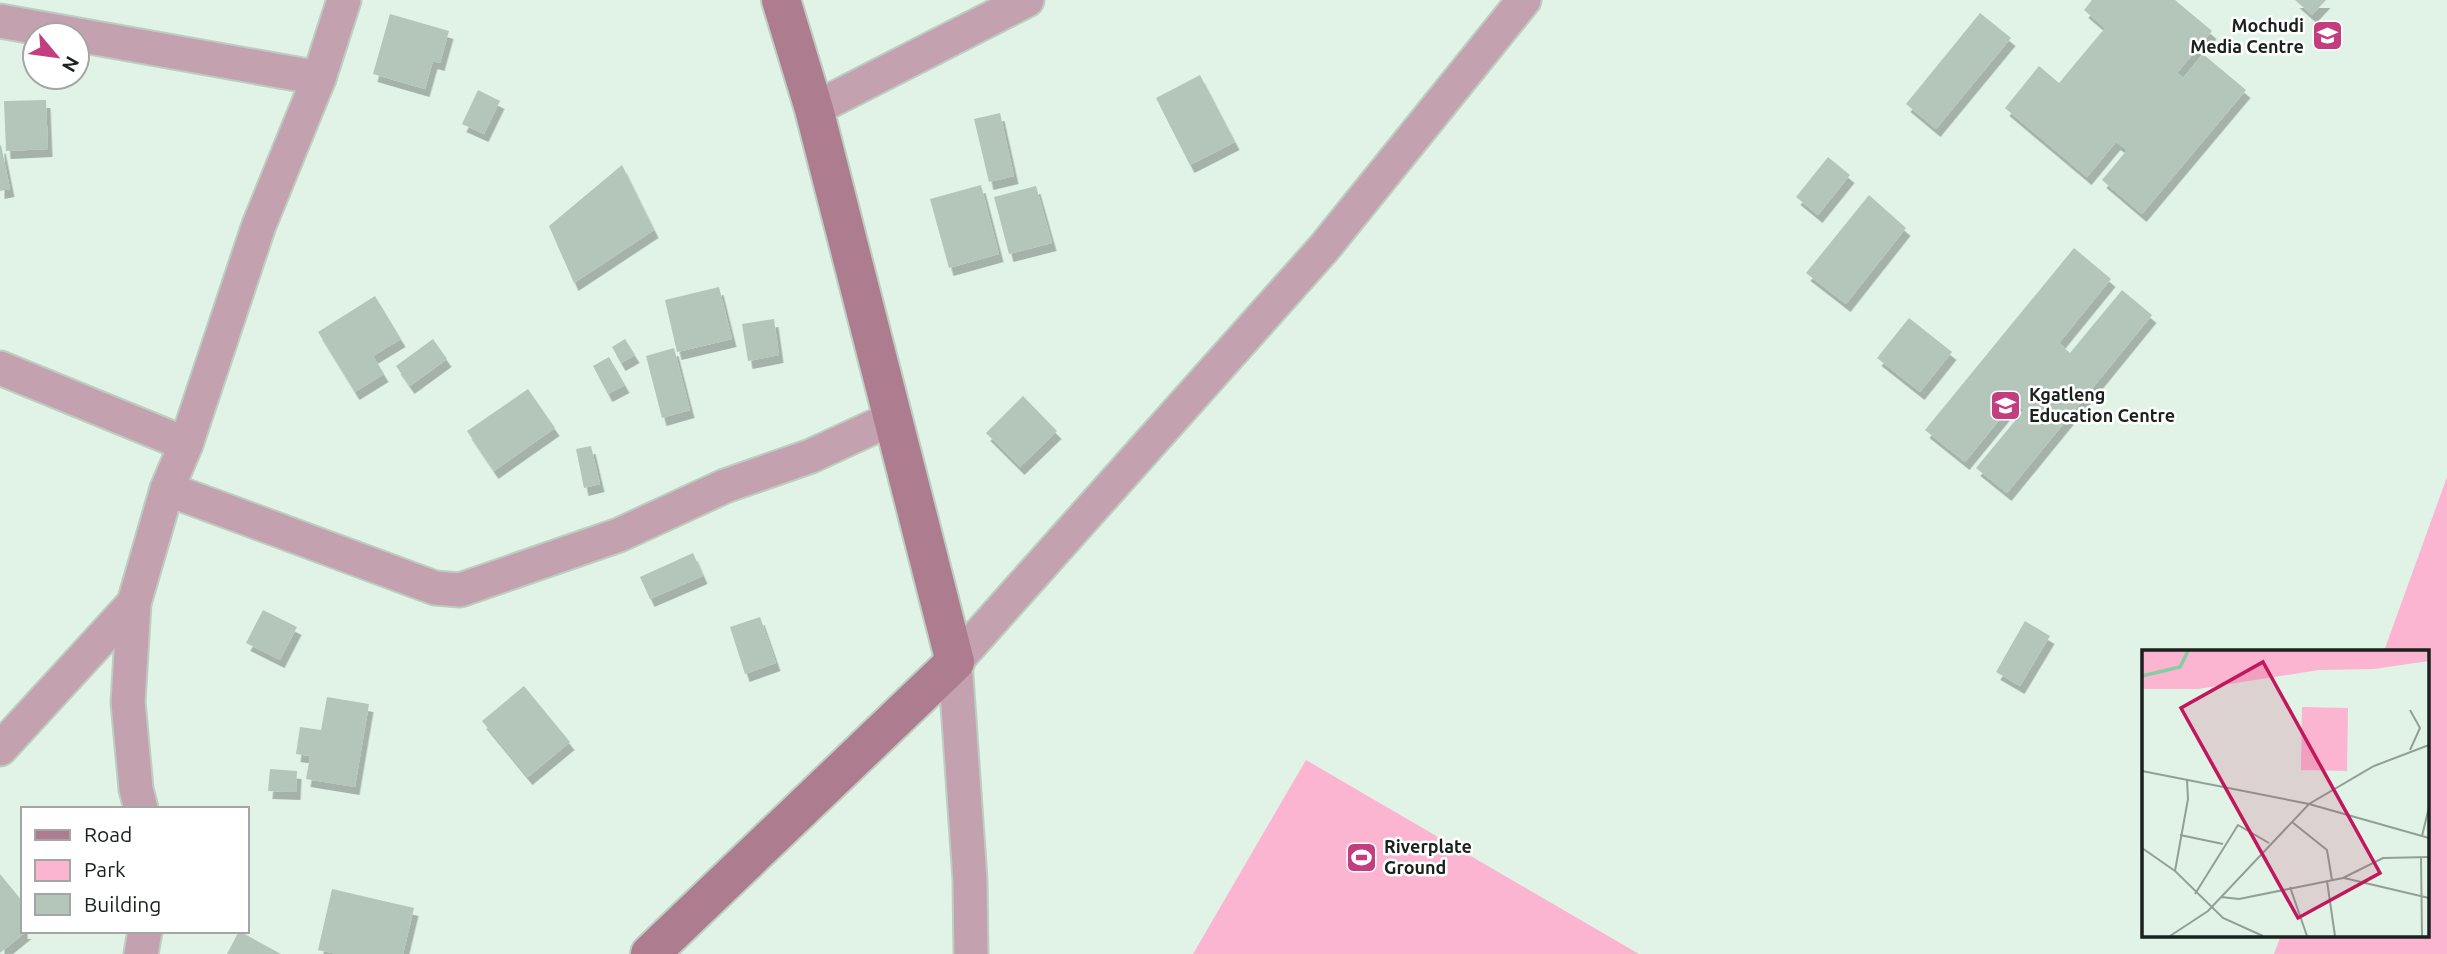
<svg xmlns="http://www.w3.org/2000/svg" width="2447" height="954" viewBox="0 0 2447 954" font-family="Ubuntu,sans-serif">
<style>
.green{fill:#fbb5d0}
.building{fill:#b4c6ba;filter:url(#shadow)}
.lines{fill:none;stroke-linecap:round;stroke-linejoin:round}
.street-casing{stroke:#bdcdc2;stroke-width:37}
.secondary-casing{stroke:#bdcdc2;stroke-width:42}
.street{stroke:#c4a1ae;stroke-width:33}
.secondary{stroke:#ae7c8f;stroke-width:38}
.labels{text-anchor:middle;stroke-width:5;stroke-linejoin:round;paint-order:stroke}
.poi-label{font-size:18px;font-weight:bold;fill:#1b211d;stroke:#fff;text-anchor:start}
.inset-river{fill:none;stroke:#85cea0;stroke-width:3.5}
.inset-road{fill:none;stroke:#919f96;stroke-width:2}
.view{fill:#c2185b;fill-opacity:0.15;stroke:#c2185b;stroke-width:3.5}
.inset-edge{fill:none;stroke:#1b211d;stroke-width:3.5}
</style>
<defs>
<filter id="shadow"><feDropShadow dx="4.5" dy="8" stdDeviation="0" flood-color="#0004"/></filter>
</defs>
<rect width="100%" height="100%" fill="#e0f3e6"/>
<g class="green">
<path d="M 2447,477 L 2447,954 L 2274,954 L 2281,935 L 2428,935 L 2428,651 L 2384,651 Z"/>
<path d="M 1306,760 L 1639,954 L 1193,954 Z"/>
</g>
<g class="building">
<path d="M 2092,0 L 2175,0 L 2212,31 L 2177,73 L 2183,78 L 2203,54 L 2246,90 L 2142,214 L 2102,180 L 2127,150 L 2116,142 L 2087,177 L 2005,108 L 2039,66 L 2059,83 L 2105,28 L 2084,10 Z"/>
<path d="M 2295,0 L 2326,0 L 2312,15 Z"/>
<path d="M 1980,13 L 2011,38 L 1936,129 L 1906,104 Z"/>
<path d="M 390,14 L 449,31 L 440,63 L 433,61 L 425,89 L 373,74 Z"/>
<path d="M 1200,75 L 1235,142 L 1190,165 L 1156,98 Z"/>
<path d="M 478,90 L 500,101 L 484,134 L 462,124 Z"/>
<path d="M 46,100 L 48,149 L 6,151 L 4,101 Z"/>
<path d="M 1000,113 L 1014,176 L 989,182 L 974,119 Z"/>
<path d="M 1,145 L 10,189 L 0,191 L 0,146 Z"/>
<path d="M 1828,157 L 1850,175 L 1818,215 L 1796,197 Z"/>
<path d="M 622,165 L 654,230 L 574,283 L 549,226 Z"/>
<path d="M 981,185 L 999,254 L 949,268 L 930,199 Z"/>
<path d="M 1036,186 L 1052,243 L 1009,254 L 994,197 Z"/>
<path d="M 1869,195 L 1906,228 L 1846,304 L 1806,273 Z"/>
<path d="M 2074,248 L 2111,279 L 2059,343 L 2070,353 L 2122,290 L 2152,315 L 2007,493 L 1976,468 L 2024,410 L 2014,402 L 1965,462 L 1925,430 Z"/>
<path d="M 719,287 L 732,339 L 677,352 L 665,300 Z"/>
<path d="M 375,296 L 401,339 L 373,356 L 384,374 L 355,392 L 318,332 Z"/>
<path d="M 1909,318 L 1952,352 L 1920,392 L 1877,358 Z"/>
<path d="M 774,319 L 779,355 L 748,361 L 742,324 Z"/>
<path d="M 433,339 L 447,359 L 410,386 L 396,366 Z"/>
<path d="M 625,339 L 635,355 L 621,363 L 612,347 Z"/>
<path d="M 674,348 L 690,410 L 662,418 L 646,356 Z"/>
<path d="M 609,357 L 625,385 L 608,394 L 593,366 Z"/>
<path d="M 528,389 L 555,428 L 494,471 L 467,431 Z"/>
<path d="M 1023,396 L 1057,431 L 1020,467 L 986,433 Z"/>
<path d="M 591,446 L 600,484 L 584,488 L 576,449 Z"/>
<path d="M 693,553 L 703,576 L 650,599 L 640,577 Z"/>
<path d="M 263,610 L 297,627 L 280,660 L 246,643 Z"/>
<path d="M 760,617 L 776,663 L 745,674 L 730,627 Z"/>
<path d="M 2025,621 L 2050,636 L 2020,686 L 1996,672 Z"/>
<path d="M 524,686 L 570,742 L 528,777 L 482,721 Z"/>
<path d="M 327,697 L 369,704 L 355,787 L 306,779 L 310,756 L 296,754 L 300,727 L 321,730 Z"/>
<path d="M 270,769 L 297,771 L 296,792 L 268,791 Z"/>
<path d="M 0,874 L 23,902 L 23,931 L 27,931 L 0,953 Z"/>
<path d="M 332,889 L 414,908 L 403,954 L 337,954 L 318,950 Z"/>
<path d="M 239,931 L 281,954 L 227,954 Z"/>
</g>
<g class="lines">
<defs>
<g id="street">
<path d="M 0,21 L 319,78"/>
<path d="M 814,109 L 1027,0"/>
<path d="M 0,368 L 186,444"/>
<path d="M 167,489 L 435,588 L 460,590 L 619,535 L 725,486 L 811,456 L 893,418"/>
<path d="M 0,749 L 134,603"/>
<path d="M 141,809 L 136,789 L 128,702 L 134,603 L 167,489 L 186,444 L 259,225 L 319,78 L 344,0"/>
<path d="M 141,954 L 145,931"/>
<path d="M 971,954 L 970,880 L 955,662 L 1324,248 L 1524,0"/>
</g>
<path id="secondary" d="M 650,954 L 955,662 L 814,109 L 781,0"/>
</defs>
<use href="#street" class="street-casing"/>
<use href="#secondary" class="secondary-casing"/>
<use href="#street" class="street"/>
<use href="#secondary" class="secondary"/>
</g>
<defs>
<symbol id="school-square" viewBox="-11 -11 22 22"><rect x="-9" y="-9" width="18" height="18" rx="4" fill="#c33e7f" stroke="#fff"/><path d="M0-5L7-2L0 1L-7-2ZM-4 1L0 2.5L4 1V4Q0 6-4 4Z" fill="#fff"/></symbol>
<symbol id="stadium-square" viewBox="-11 -11 22 22"><rect x="-9" y="-9" width="18" height="18" rx="4" fill="#c33e7f" stroke="#fff"/><path d="M0-5a6.5 5 0 1 0 0 10a6.5 5 0 1 0 0-10ZM-3.5-1.8h7v3.6h-7Z" fill="#fff"/></symbol>
</defs>
<g fill-rule="evenodd">
<use href="#school-square" x="2310" y="18" width="35" height="35"/>
<use href="#school-square" x="1988" y="388" width="35" height="35"/>
<use href="#stadium-square" x="1344" y="840" width="35" height="35"/>
</g>
<g class="labels">
<g class="poi-label">
<text x="2304" y="32" text-anchor="end">Mochudi<tspan x="2304" dy="21">Media Centre</tspan></text>
<text x="2029" y="401">Kgatleng<tspan x="2029" dy="21">Education Centre</tspan></text>
<text x="1384" y="853">Riverplate<tspan x="1384" dy="21">Ground</tspan></text>
</g>
</g>
<g transform="translate(2142 650)">
<rect width="287" height="287" fill="#e0f3e6"/>
<path d="M 0,1 L 287,1 L 287,11 L 232,19 L 177,20 L 56,39 L 0,39 ZM 160,57 L 206,58 L 205,121 L 159,120 Z" fill="#fbb5d0"/>
<path class="inset-river" d="M 0,26 L 38,17 L 46,1"/>
<path class="inset-road" d="M 268,60 L 278,78 L 268,100M 0,121 L 167,154 L 287,188M 45,130 L 46,149 L 33,221 L 81,268 L 121,286M 150,172 L 185,200 L 190,230M 38,185 L 81,194M 280,186 L 287,157M 0,198 L 33,221M 279,207 L 280,286M 202,228 L 287,248M 185,231 L 193,286M 148,237 L 165,286M 53,244 L 96,175 L 127,193M 79,247 L 97,249 L 201,228 L 241,208 L 287,207M 28,286 L 66,261 L 167,154 L 232,116 L 287,95"/>
<path class="view" d="M 121,12 L 238,223 L 156,268 L 39,58 Z"/>
<rect width="287" height="287" class="inset-edge"/>
</g>
<rect x="21" y="807" width="228" height="126" fill="#ffffff" stroke="#a4a6a5" stroke-width="2"/>
<rect x="35" y="830" width="35" height="10" fill="#ae7c8f" stroke="#a4a6a5" stroke-width="2"/>
<text x="84" y="842" font-size="21" fill="#1b211d">Road</text>
<rect x="35" y="860" width="35" height="21" fill="#fbb5d0" stroke="#a4a6a5" stroke-width="2"/>
<text x="84" y="877" font-size="21" fill="#1b211d">Park</text>
<rect x="35" y="894" width="35" height="21" fill="#b4c6ba" stroke="#a4a6a5" stroke-width="2"/>
<text x="84" y="912" font-size="21" fill="#1b211d">Building</text>
<g transform="translate(56 56) rotate(119)"><circle r="33" fill="#ffffff" stroke="#a4a6a5" stroke-width="2"/>
<path d="M0-5L12 26L0 18L-12 26Z" fill="#c33e7f"/>
<text y="-10" font-size="19" font-weight="bold" text-anchor="middle" fill="#1b211d">N</text>
</g>
</svg>
